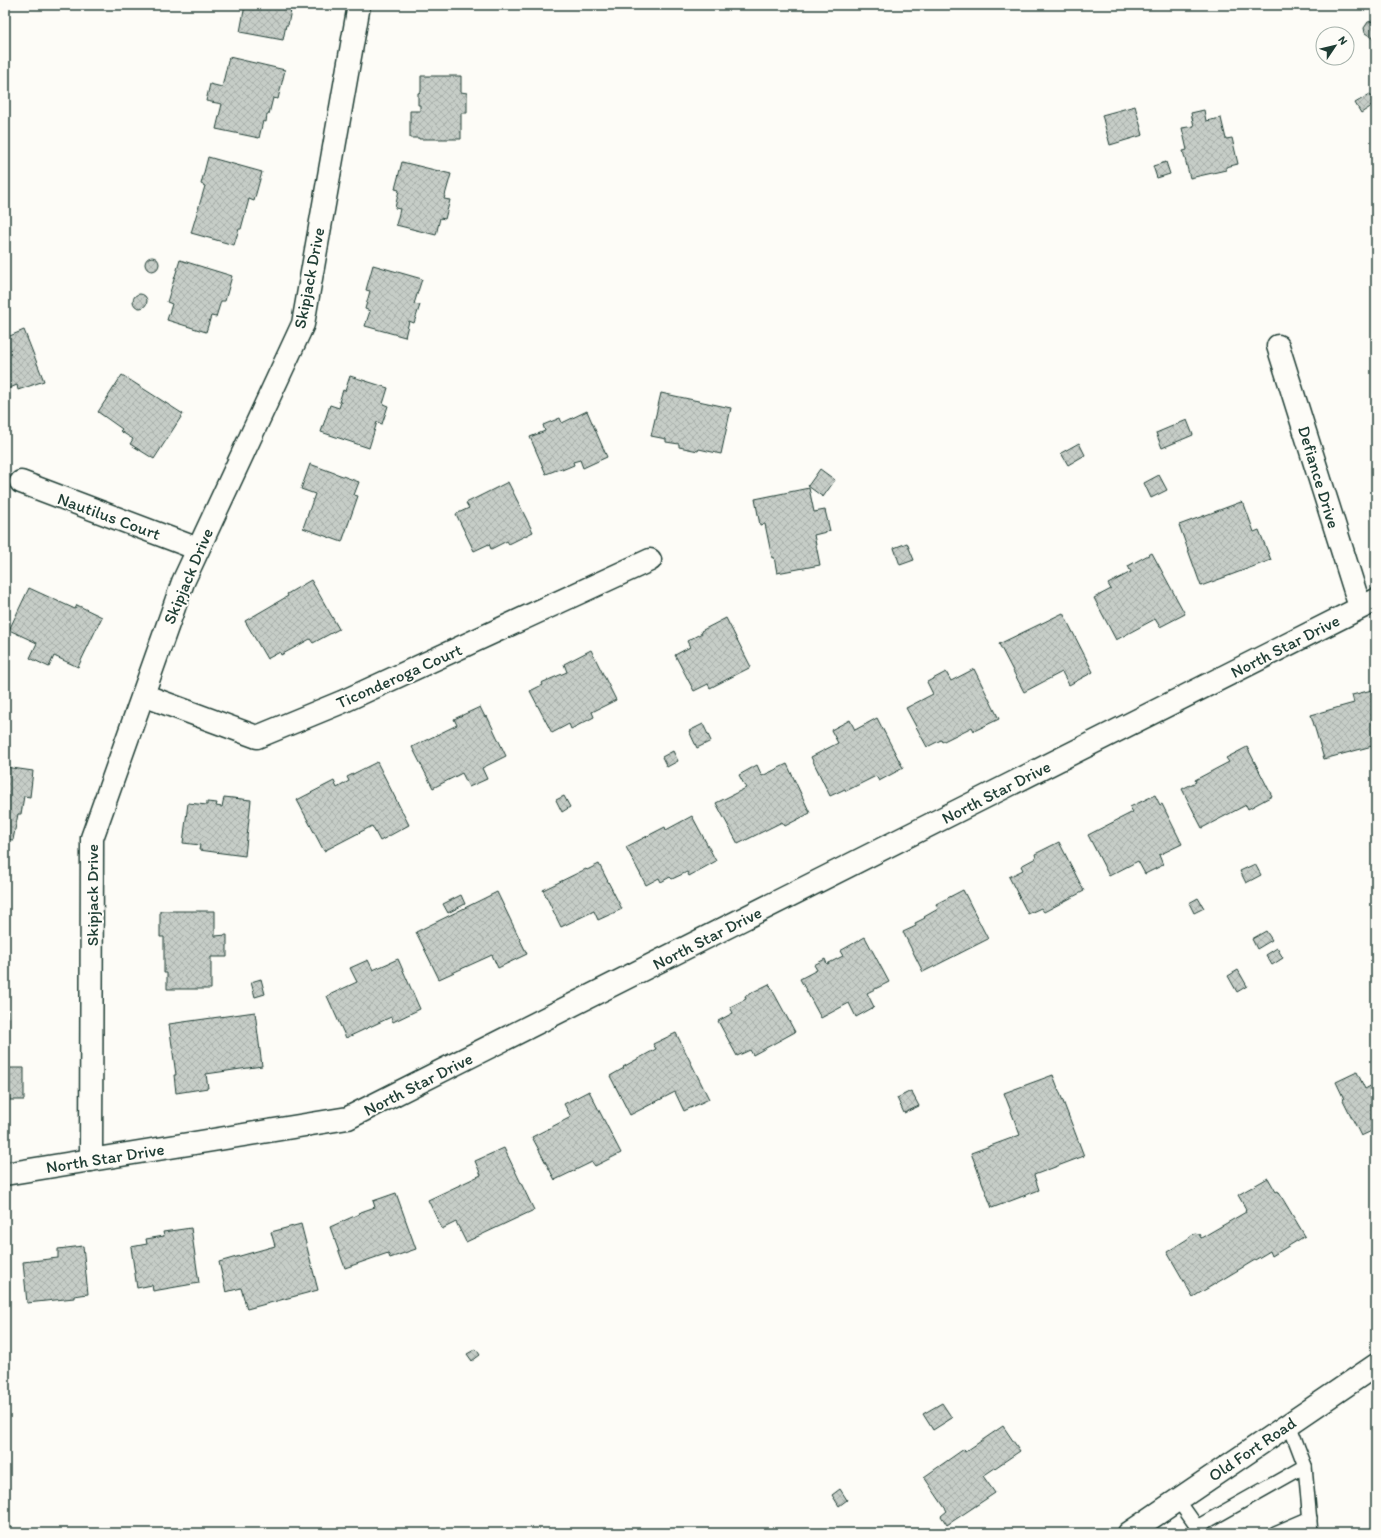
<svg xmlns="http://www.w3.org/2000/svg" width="1381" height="1538" viewBox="0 0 1381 1538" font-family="Itim,sans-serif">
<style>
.building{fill:url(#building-cross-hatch);stroke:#1f3d34}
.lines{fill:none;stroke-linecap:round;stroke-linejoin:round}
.service-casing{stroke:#1f3d34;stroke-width:16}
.minor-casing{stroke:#1f3d34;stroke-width:25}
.secondary-casing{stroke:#1f3d34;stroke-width:25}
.service{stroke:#fdfcf7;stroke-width:13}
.minor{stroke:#fdfcf7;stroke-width:22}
.secondary{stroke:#fdfcf7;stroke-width:22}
.labels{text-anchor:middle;stroke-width:4;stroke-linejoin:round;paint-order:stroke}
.street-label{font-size:17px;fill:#1f3d34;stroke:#fdfcf7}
</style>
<defs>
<pattern id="building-cross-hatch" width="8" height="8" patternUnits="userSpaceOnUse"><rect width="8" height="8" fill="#c6cdc7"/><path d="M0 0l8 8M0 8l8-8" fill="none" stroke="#aab1ac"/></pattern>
</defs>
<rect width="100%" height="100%" fill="#fdfcf7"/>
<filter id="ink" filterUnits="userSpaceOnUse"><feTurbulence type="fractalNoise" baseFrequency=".025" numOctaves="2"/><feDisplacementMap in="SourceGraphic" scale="8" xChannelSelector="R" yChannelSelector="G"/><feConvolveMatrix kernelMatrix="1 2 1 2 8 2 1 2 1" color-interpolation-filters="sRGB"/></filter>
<g filter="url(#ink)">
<g class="building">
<path d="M 245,5 L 292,5 L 288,25 L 286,25 L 283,40 L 240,32 Z"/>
<path d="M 1373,21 L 1376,23 L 1376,35 L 1371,37 L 1365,33 L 1364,28 L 1368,22 Z"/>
<path d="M 229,57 L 285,70 L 278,99 L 273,98 L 269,114 L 267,114 L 266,122 L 263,121 L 259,138 L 216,129 L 222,104 L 206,101 L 210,84 L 222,87 Z"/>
<path d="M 421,76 L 461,76 L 461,92 L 467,93 L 467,113 L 461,113 L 461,139 L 419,139 L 419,138 L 410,138 L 410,111 L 420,111 L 420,105 L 418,105 L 418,93 L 421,92 Z"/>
<path d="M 1370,94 L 1375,104 L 1361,113 L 1355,103 Z"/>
<path d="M 1135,106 L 1143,135 L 1110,145 L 1102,115 Z"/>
<path d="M 1204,110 L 1206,121 L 1221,118 L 1226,139 L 1232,138 L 1238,164 L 1226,167 L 1226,170 L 1190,178 L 1183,151 L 1187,150 L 1182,128 L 1194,126 L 1191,113 Z"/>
<path d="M 208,157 L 262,172 L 254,201 L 249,199 L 241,229 L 239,229 L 234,245 L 191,233 L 205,186 L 201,184 Z"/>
<path d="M 402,162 L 451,174 L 444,199 L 450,200 L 445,219 L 440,218 L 436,235 L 396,225 L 400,209 L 395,208 L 399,190 L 395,189 Z"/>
<path d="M 1166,162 L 1170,174 L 1157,178 L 1153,166 Z"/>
<circle cx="152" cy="264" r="7"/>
<path d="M 180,260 L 232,276 L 225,301 L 221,301 L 216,317 L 211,316 L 206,332 L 167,320 L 172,304 L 167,302 Z"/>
<path d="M 373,265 L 422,279 L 414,304 L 420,305 L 414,323 L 409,321 L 405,337 L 365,326 L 370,311 L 365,309 L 370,291 L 366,290 Z"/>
<circle cx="140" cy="301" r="7"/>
<path d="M 24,330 L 44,381 L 18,390 L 17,385 L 5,390 L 5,338 Z"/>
<path d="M 122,375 L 183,414 L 154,459 L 130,444 L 133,439 L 120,431 L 122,429 L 98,412 Z"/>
<path d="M 350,376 L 388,388 L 383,404 L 388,406 L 382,424 L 377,422 L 369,448 L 321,432 L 330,405 L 339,408 L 341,402 L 339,402 L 343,390 L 345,391 Z"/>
<path d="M 661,393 L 731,408 L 721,454 L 699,449 L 698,451 L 679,447 L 679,444 L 666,442 L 666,439 L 651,436 Z"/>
<path d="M 587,411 L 607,457 L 583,468 L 580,460 L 573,462 L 574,465 L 562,470 L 562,468 L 546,474 L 530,437 L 545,431 L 543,425 L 560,418 L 562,423 Z"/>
<path d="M 1187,420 L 1193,435 L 1162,448 L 1156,433 Z"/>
<path d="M 1079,443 L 1085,455 L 1068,465 L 1061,453 Z"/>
<path d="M 310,464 L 359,482 L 354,495 L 358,496 L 342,542 L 303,528 L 315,494 L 301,489 Z"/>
<path d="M 820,469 L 835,480 L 823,497 L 808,486 Z"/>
<path d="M 1159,475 L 1167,490 L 1151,498 L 1144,483 Z"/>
<path d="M 508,482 L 533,532 L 509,544 L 507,541 L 491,549 L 489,544 L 474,551 L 456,514 L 469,508 L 466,503 Z"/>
<path d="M 809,488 L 814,512 L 825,510 L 830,531 L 814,535 L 820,565 L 777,573 L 774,557 L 772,558 L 765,524 L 760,525 L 755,499 Z"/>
<path d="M 1241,502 L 1243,504 L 1244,504 L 1254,532 L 1259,530 L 1271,560 L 1201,586 L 1179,525 Z"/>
<path d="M 907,543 L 914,560 L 900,565 L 894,548 Z"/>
<path d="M 1152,553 L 1185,614 L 1160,627 L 1155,619 L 1116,640 L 1094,598 L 1111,589 L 1108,584 L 1131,572 L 1128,566 Z"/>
<path d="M 311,580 L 339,629 L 313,643 L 310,639 L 281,655 L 280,652 L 267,659 L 245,621 L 288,596 L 287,594 Z"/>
<path d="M 29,588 L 75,609 L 77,605 L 102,617 L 78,667 L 54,656 L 49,667 L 30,658 L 37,643 L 9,630 Z"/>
<path d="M 1063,613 L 1093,672 L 1069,685 L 1062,672 L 1024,692 L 999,644 Z"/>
<path d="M 726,618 L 751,667 L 710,688 L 708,684 L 694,691 L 675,655 L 690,647 L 687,641 L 702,633 L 701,631 Z"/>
<path d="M 591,650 L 616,700 L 592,712 L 594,717 L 571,729 L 569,724 L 552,733 L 530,691 L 542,685 L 541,683 L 567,672 L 564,664 Z"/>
<path d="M 974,669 L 999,719 L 974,731 L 972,727 L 942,742 L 941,740 L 927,747 L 906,708 L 933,694 L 927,682 L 946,672 L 951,681 Z"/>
<path d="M 1376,689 L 1376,745 L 1324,759 L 1311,715 L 1354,703 L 1352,695 Z"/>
<path d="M 480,707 L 485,717 L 487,716 L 506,756 L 482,768 L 487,779 L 469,787 L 462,773 L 433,788 L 412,747 L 457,725 L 454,719 Z"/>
<path d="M 877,718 L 903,768 L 879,781 L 876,776 L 846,791 L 845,789 L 830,796 L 811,757 L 838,743 L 831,730 L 850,720 L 855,730 Z"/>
<path d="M 703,724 L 711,741 L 697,748 L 689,731 Z"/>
<path d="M 1247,747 L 1272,796 L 1248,809 L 1246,805 L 1202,828 L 1182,789 L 1196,782 L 1195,780 L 1229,762 L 1226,758 Z"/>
<path d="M 673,751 L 678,761 L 667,767 L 662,757 Z"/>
<path d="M 377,762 L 409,825 L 380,841 L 372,826 L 324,851 L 297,800 L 334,781 L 337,788 L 349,781 L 347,777 Z"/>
<path d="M 787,764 L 810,813 L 785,826 L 782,822 L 738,844 L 716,803 L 746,788 L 739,775 L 757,765 L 762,776 Z"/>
<path d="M 5,767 L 33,771 L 30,797 L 24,796 L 21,814 L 18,814 L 13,840 L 5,839 Z"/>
<path d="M 1155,795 L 1160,805 L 1162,804 L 1182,844 L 1159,855 L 1163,865 L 1145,874 L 1138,861 L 1109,876 L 1088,835 L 1133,812 L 1130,807 Z"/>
<path d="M 564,796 L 570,807 L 562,812 L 556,800 Z"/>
<path d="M 224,797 L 251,800 L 245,856 L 199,850 L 200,845 L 183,843 L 188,803 L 207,805 L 207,802 L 217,803 L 216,806 L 222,807 Z"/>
<path d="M 692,816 L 716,861 L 689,876 L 687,872 L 672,879 L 670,877 L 661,882 L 659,878 L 646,885 L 626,847 L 665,827 L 666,830 Z"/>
<path d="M 1059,842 L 1084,891 L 1044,912 L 1041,908 L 1028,914 L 1009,877 L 1023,870 L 1021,866 L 1036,858 L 1035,854 Z"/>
<path d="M 599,864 L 622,909 L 598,920 L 594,911 L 561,927 L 543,890 L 586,869 L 587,870 Z"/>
<path d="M 1255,864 L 1261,875 L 1246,883 L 1240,871 Z"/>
<rect x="5" y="876" width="1" height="24"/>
<path d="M 963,890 L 988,939 L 923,972 L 903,932 L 916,926 L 915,923 L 925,918 L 924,917 L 938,909 L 936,904 Z"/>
<path d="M 497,892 L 527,954 L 498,968 L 492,955 L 439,979 L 416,932 Z"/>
<path d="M 461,895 L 465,904 L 448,913 L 443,904 Z"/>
<path d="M 1198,898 L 1204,908 L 1194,913 L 1189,903 Z"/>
<path d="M 160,911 L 215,911 L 215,936 L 227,935 L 227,957 L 211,957 L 211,989 L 167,989 L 167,973 L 164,973 L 164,937 L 160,937 Z"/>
<path d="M 1266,931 L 1272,940 L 1257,949 L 1252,939 Z"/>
<path d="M 865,937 L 889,982 L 867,993 L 874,1007 L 856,1017 L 849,1003 L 821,1018 L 800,979 L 817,970 L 814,965 L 825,959 L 827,964 L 843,956 L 840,951 Z"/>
<path d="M 1277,948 L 1283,958 L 1272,965 L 1266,955 Z"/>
<path d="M 398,959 L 420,1009 L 393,1022 L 391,1017 L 346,1038 L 327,996 L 357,982 L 350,968 L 368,960 L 373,970 Z"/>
<path d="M 1238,970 L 1247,986 L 1237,992 L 1228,976 Z"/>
<path d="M 261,979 L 265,994 L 255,997 L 251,982 Z"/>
<path d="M 769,984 L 795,1032 L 753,1055 L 750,1050 L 737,1056 L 718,1021 L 733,1013 L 730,1007 L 746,999 L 745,996 Z"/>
<path d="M 5,1011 L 8,1011 L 9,1068 L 24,1068 L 24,1100 L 5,1100 Z"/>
<path d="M 255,1012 L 262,1066 L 206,1074 L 208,1088 L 176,1093 L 174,1075 L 176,1075 L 169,1024 Z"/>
<path d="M 676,1033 L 709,1099 L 684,1111 L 675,1092 L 630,1115 L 610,1076 L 624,1068 L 623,1067 L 656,1049 L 653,1044 Z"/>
<path d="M 1357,1072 L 1365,1089 L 1376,1083 L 1376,1129 L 1361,1136 L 1343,1100 L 1344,1099 L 1336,1082 Z"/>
<path d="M 1053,1075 L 1084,1156 L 1034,1175 L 1039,1190 L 992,1208 L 971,1153 L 1020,1135 L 1004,1093 Z"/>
<path d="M 589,1091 L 621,1153 L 595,1166 L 592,1162 L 555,1180 L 532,1137 L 571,1117 L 564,1104 Z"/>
<path d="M 911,1091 L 919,1106 L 904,1113 L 897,1098 Z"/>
<path d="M 504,1148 L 534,1210 L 466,1242 L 456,1222 L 442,1229 L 428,1200 L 481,1175 L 475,1161 Z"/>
<path d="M 1268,1178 L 1276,1192 L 1278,1191 L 1305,1236 L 1272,1256 L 1270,1251 L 1193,1297 L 1167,1252 L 1189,1238 L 1190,1236 L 1195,1233 L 1199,1234 L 1201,1238 L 1246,1212 L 1245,1210 L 1246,1209 L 1238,1195 Z"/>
<path d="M 396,1193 L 416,1249 L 390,1258 L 388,1253 L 345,1268 L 330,1227 L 359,1214 L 358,1213 L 375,1207 L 373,1201 Z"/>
<path d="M 301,1224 L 318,1290 L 247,1309 L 241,1288 L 226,1292 L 219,1262 L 275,1246 L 271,1232 Z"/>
<path d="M 191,1228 L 199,1283 L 153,1291 L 152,1285 L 137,1288 L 131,1247 L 147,1244 L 146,1239 L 164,1236 L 163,1232 Z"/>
<path d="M 83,1246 L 88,1294 L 74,1296 L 74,1298 L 27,1303 L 23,1262 L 58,1258 L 58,1249 Z"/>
<path d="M 476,1349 L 480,1355 L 472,1361 L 467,1354 Z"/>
<path d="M 942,1403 L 952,1418 L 933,1430 L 923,1414 Z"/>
<path d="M 1003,1426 L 1020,1451 L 983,1476 L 995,1493 L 947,1525 L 941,1516 L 947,1511 L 924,1477 L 964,1449 L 965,1452 Z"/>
<path d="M 840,1489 L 847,1500 L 839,1506 L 832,1495 Z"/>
</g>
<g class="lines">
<defs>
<g id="service">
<path d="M 1289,1424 L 1305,1466 L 1311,1533"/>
<path d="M 1178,1500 L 1197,1527 L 1197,1533"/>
<path d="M 1197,1527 L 1305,1466"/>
<path d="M 1275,1533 L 1310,1518"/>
</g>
<g id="minor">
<path d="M 1278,346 L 1360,607"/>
<path d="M 21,482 L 198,549"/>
<path d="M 143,695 L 257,737 L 342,702 L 650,560"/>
<path d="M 91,1160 L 92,838 L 183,582 L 303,324 L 359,5"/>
<path d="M 5,1174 L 348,1118 L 1376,600"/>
</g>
<path id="secondary" d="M 1129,1533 L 1376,1365"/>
</defs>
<use href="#service" class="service-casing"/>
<use href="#minor" class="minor-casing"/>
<use href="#secondary" class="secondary-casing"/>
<use href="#service" class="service"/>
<use href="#minor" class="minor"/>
<use href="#secondary" class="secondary"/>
</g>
</g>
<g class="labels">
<g class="street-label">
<text transform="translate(309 278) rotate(-79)" y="6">Skipjack Drive</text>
<text transform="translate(1319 477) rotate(73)" y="6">Defiance Drive</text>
<text transform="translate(109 516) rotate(20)" y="6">Nautilus Court</text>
<text transform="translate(188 576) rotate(-67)" y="6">Skipjack Drive</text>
<text transform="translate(1285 646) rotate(-27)" y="6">North Star Drive</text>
<text transform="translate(399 676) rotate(-24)" y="6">Ticonderoga Court</text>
<text transform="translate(996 792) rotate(-27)" y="6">North Star Drive</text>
<text transform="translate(92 895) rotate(-90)" y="6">Skipjack Drive</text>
<text transform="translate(707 938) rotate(-27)" y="6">North Star Drive</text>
<text transform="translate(418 1084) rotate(-27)" y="6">North Star Drive</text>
<text transform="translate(105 1158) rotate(-9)" y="6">North Star Drive</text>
<text transform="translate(1252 1449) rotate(-34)" y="6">Old Fort Road</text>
</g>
</g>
<rect width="1381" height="1538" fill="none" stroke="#fdfcf7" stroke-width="20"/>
<rect x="10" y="10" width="1361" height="1518" fill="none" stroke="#1f3d34" stroke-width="1.5" filter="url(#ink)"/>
<g transform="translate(1335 46) rotate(55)"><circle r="19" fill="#fdfcf7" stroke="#a4b0a9"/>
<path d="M0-3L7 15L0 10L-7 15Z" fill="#1f3d34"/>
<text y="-6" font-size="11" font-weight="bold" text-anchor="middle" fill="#1f3d34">N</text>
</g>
</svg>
